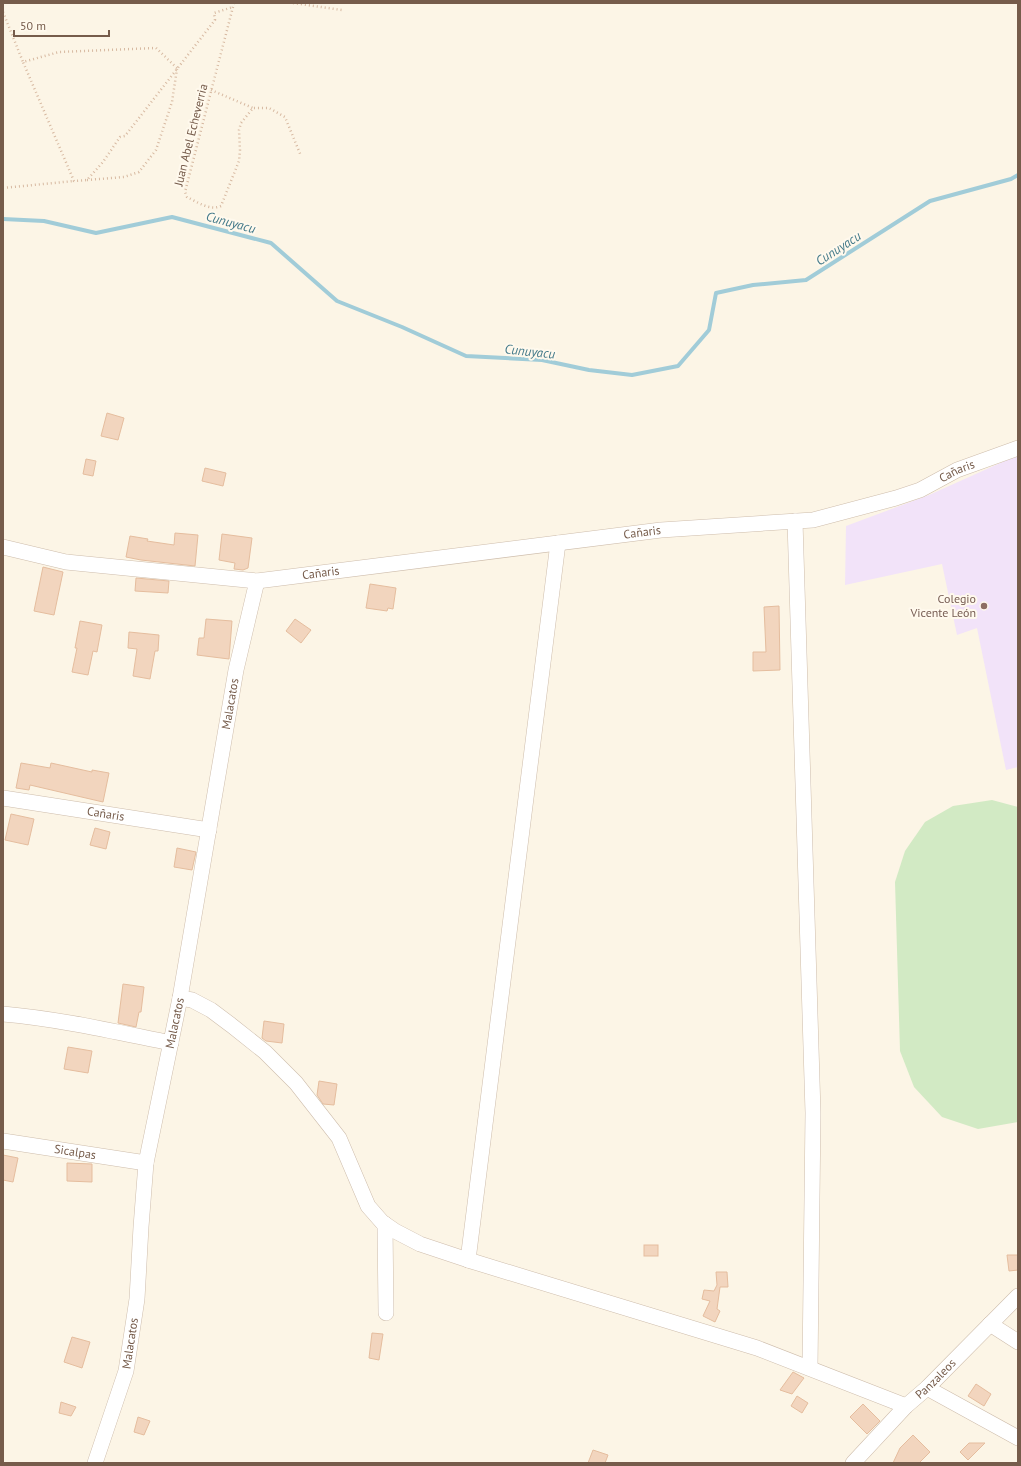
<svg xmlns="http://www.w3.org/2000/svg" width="1021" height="1466" viewBox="0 0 1021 1466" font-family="'PT Sans',sans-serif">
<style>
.education{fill:#f2e3f9}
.green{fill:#d2eac4}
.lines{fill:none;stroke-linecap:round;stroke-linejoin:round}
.stream{stroke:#a1ccd8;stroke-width:4}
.building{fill:#f2d5be;stroke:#e5bd9e}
.minor-casing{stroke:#cebdac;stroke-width:16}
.path{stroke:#d7b9a1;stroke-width:2.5;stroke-dasharray:1 3;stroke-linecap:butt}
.minor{stroke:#fff;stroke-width:15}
.education-dot{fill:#8d6e63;stroke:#fff9ed;stroke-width:1.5}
.labels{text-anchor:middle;stroke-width:4;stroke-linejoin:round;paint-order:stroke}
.street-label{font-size:12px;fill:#765c4b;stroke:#fff9ed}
.education-label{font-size:12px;fill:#785e54;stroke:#fff9ed;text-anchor:end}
.water-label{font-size:13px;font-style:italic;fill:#447a8a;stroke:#fff9ed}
</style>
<rect width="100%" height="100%" fill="#fcf5e6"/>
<path class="education" d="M 1018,455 L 1018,767 L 1006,770 L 977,628 L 957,635 L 942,564 L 845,585 L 846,526 L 929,495 Z"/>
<path class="green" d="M 992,800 L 1018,807 L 1018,1122 L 978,1129 L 942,1117 L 914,1087 L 900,1051 L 895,882 L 905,851 L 925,822 L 953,806 Z"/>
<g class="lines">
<path class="stream" d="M 3,219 L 44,221 L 96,233 L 172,217 L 271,243 L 337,301 L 402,327 L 466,356 L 542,360 L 589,370 L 632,375 L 678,366 L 709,330 L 716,293 L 753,285 L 806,280 L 930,201 L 1011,179 L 1018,175"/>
</g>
<g class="building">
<path d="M 107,413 L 124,418 L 118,440 L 101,436 Z"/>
<path d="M 86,459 L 96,461 L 93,476 L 83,474 Z"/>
<path d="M 205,468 L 226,473 L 223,486 L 202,481 Z"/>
<path d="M 175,533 L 198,535 L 195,566 L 141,560 L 126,557 L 130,536 L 148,539 L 147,541 L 174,545 Z"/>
<path d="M 222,534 L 252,538 L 248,568 L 243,570 L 234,569 L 235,563 L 219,560 Z"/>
<path d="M 43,567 L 63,572 L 54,615 L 34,611 Z"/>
<path d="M 136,578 L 169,581 L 168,593 L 135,591 Z"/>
<path d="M 370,584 L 396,588 L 393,609 L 388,608 L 387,611 L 366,608 Z"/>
<path d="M 779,606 L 780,670 L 753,671 L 753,652 L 766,652 L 764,607 Z"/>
<path d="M 206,619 L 232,621 L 229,659 L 197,655 L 199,638 L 204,638 Z"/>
<path d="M 295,619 L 311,630 L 301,643 L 286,631 Z"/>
<path d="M 80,621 L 102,625 L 97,652 L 93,651 L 88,675 L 72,672 L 77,648 L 75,648 Z"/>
<path d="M 129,632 L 159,635 L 158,651 L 155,651 L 150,679 L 133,676 L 137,649 L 128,648 Z"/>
<path d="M 21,763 L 50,768 L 51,763 L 92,772 L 92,770 L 109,773 L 103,802 L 30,785 L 29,790 L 16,788 Z"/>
<path d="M 11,814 L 34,819 L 28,845 L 5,840 Z"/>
<path d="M 95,828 L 110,832 L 106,849 L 90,845 Z"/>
<path d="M 177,848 L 196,852 L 192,870 L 174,867 Z"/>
<path d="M 123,984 L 144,987 L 141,1012 L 139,1012 L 136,1027 L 118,1023 Z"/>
<path d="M 264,1021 L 284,1024 L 282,1043 L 266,1041 L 262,1038 Z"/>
<path d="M 68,1047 L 92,1051 L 88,1073 L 64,1069 Z"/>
<path d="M 319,1081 L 337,1084 L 334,1105 L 323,1104 L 317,1095 Z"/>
<path d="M 3,1155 L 18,1158 L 13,1182 L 3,1180 Z"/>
<path d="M 67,1163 L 92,1164 L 92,1182 L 67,1181 Z"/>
<rect x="644" y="1245" width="14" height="11"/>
<path d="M 1007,1255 L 1018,1255 L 1018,1270 L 1009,1271 Z"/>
<path d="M 716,1272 L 727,1272 L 728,1287 L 720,1287 L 717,1309 L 720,1311 L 715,1322 L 703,1316 L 710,1301 L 702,1299 L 704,1290 L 714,1291 L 717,1285 Z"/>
<path d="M 372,1333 L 383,1334 L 379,1360 L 369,1358 Z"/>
<path d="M 72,1337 L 90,1342 L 82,1368 L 64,1362 Z"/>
<path d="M 793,1372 L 804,1378 L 792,1394 L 780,1390 Z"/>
<path d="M 976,1384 L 991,1394 L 984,1406 L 968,1396 Z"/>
<path d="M 797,1396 L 808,1403 L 802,1413 L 791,1406 Z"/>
<path d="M 61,1402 L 76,1407 L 71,1416 L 59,1413 Z"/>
<path d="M 863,1404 L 880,1421 L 867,1434 L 850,1417 Z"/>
<path d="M 138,1417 L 150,1421 L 144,1435 L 134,1432 Z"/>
<path d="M 913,1435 L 930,1452 L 919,1463 L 893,1463 L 900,1448 Z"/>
<path d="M 969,1443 L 985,1443 L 968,1460 L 960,1452 Z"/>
<path d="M 593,1450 L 608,1455 L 605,1463 L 588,1463 Z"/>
</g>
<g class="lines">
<defs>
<g id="minor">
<path d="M 795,521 L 813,1113 L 810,1368"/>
<path id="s1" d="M 3,547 L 66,562 L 257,581 L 661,530 L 813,520 L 896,498 L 920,490 L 957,470 L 1018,448"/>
<path id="s2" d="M 3,798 L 209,830"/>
<path d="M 180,998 L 192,1000 L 211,1010 L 231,1025 L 265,1052 L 296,1083 L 339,1138 L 368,1206 L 382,1222 L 395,1231 L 420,1244 L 468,1260 L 757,1348 L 906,1406"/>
<path d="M 3,1014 C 60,1019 116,1032 171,1043"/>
<path id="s3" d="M 3,1141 L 146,1163"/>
<path d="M 385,1224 L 386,1313"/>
<path d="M 468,1260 L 558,543"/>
<path d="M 990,1324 L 1018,1342"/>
<path d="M 927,1388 L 1018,1438"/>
<path id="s4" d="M 95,1463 L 126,1371 L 137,1299 L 141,1227 L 146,1163 L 180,998 L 236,670 L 257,581"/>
<path id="s5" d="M 853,1463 L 906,1406 L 927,1388 L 1018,1296"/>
</g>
</defs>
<use href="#minor" class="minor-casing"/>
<g class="path">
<path d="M 234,3 L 185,192 L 187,197 C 197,202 210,211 221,206 L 239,161 L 240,150 L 239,130 L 241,123 L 253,108 L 269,108 L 285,117 L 301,156"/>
<path d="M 293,3 L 342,10"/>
<path d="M 3,12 L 23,62"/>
<path d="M 177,68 L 156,48 L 59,52 L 23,62 L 74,181 L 87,180 L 103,162 L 120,137 L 125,136 L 215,20 L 214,13 L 233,7"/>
<path d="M 211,90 L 253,108"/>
<path d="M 87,180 L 124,177 L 139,172 L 156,150 L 172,102 L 177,69"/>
<path d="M 3,188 L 74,181"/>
</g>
<use href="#minor" class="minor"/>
</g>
<circle class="education-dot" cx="984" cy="606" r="4"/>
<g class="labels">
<g class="street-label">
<text transform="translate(191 135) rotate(-76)" y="4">Juan Abel Echeverria</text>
<text dy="4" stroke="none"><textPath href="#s1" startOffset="969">Cañaris</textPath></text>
<text dy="4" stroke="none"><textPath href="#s1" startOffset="645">Cañaris</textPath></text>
<text dy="4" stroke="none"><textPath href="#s1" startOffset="321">Cañaris</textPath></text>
<text dy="4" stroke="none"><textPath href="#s4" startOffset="773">Malacatos</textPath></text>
<text dy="4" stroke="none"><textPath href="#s2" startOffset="104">Cañaris</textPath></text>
<text dy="4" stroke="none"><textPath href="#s4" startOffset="449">Malacatos</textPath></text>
<text dy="4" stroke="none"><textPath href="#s3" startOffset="73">Sicalpas</textPath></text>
<text dy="4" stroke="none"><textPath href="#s4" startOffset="125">Malacatos</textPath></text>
<text dy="4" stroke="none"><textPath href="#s5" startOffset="118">Panzaleos</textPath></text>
</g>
<g class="education-label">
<text x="976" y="603">Colegio<tspan x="976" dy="14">Vicente León</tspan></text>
</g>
<g class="water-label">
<text transform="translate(231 222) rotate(15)" y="5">Cunuyacu</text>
<text transform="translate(838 248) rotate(-33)" y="5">Cunuyacu</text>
<text transform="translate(530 351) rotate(6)" y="5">Cunuyacu</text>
</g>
</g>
<rect width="1021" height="1466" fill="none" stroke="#765c4b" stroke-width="8"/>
<path d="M14 30v6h95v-6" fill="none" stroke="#765c4b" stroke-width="2"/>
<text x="20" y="30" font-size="12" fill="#765c4b" stroke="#fff9ed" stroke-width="3" paint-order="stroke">50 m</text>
</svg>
